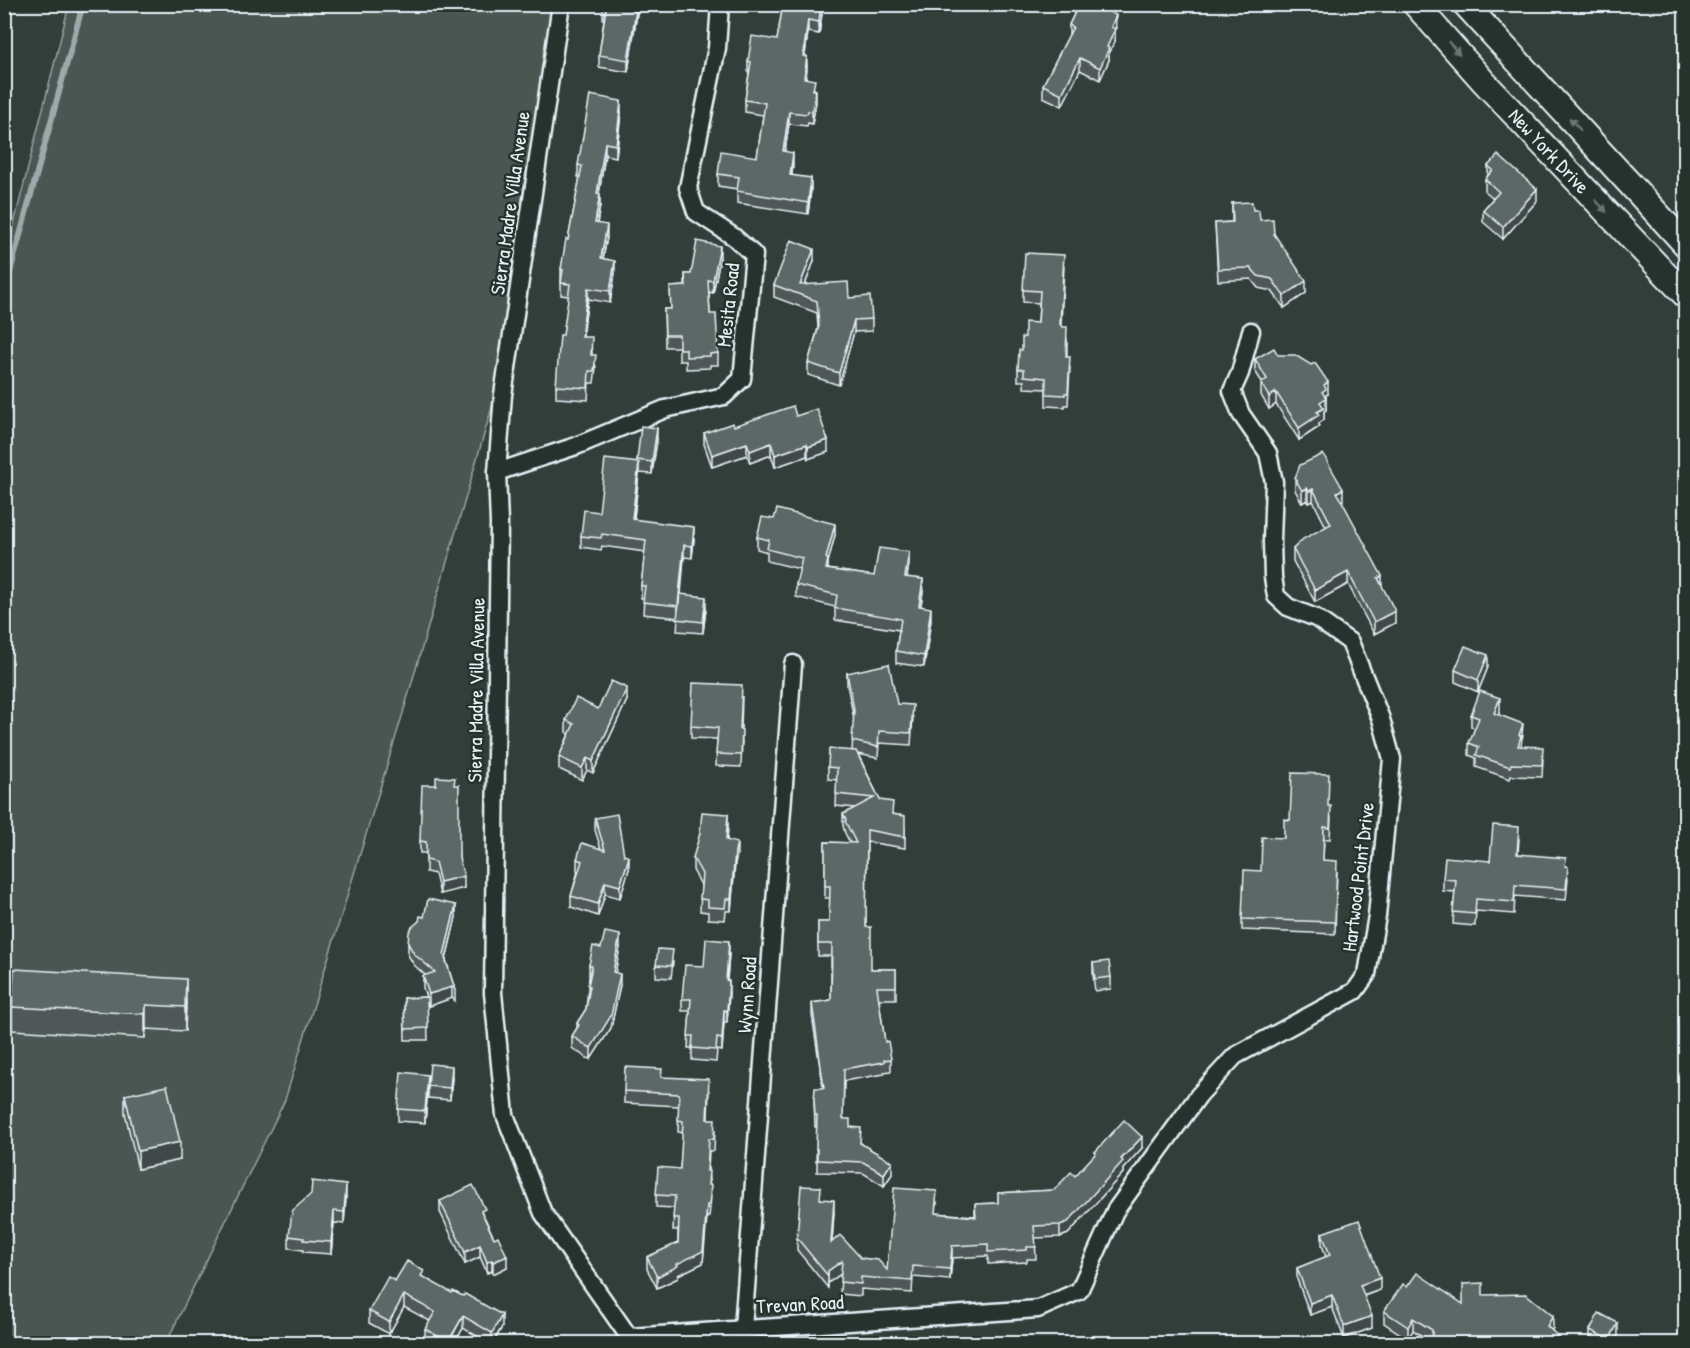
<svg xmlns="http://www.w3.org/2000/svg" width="1690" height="1348" viewBox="0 0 1690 1348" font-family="'Patrick Hand',sans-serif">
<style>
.green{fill:#495651;stroke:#98a4a4;stroke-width:1.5}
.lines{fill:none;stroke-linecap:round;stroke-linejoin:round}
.stream{stroke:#9ea9ab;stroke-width:6}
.minor-casing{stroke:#e8f1f8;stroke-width:21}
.secondary-casing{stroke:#e8f1f8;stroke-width:28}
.minor{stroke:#26332d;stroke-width:16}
.secondary{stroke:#26332d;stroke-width:24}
.wall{fill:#4f5957;stroke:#e8f1f8;stroke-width:1.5}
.shaded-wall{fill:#404947;stroke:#e8f1f8;stroke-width:1.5}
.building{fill:#5c6865;stroke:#e8f1f8;stroke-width:1.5}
.oneway{fill:#6a7674}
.labels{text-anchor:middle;stroke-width:5;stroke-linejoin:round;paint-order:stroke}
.street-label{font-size:20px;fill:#e8f1f8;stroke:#26332d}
</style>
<rect width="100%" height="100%" fill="#323e39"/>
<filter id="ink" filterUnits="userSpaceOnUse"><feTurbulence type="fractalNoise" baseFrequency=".0167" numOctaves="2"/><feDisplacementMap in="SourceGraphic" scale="12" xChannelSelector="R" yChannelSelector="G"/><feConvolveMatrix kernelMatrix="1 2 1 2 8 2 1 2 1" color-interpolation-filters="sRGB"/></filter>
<g filter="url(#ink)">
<path class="green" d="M 69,5 L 557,5 L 492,407 L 403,713 L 285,1100 L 166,1343 L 5,1344 L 4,263 Z"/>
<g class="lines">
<path class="stream" d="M 4,294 L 83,4"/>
<defs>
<g id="minor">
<path d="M 561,4 L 503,395 L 497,472 L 499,523 L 493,993 L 505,1115 L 543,1213 L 634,1344"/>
<path d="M 497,472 L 576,446 L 665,409 L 724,396 L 742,379 L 754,255 L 734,237 L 696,212 L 688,188 L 717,48 L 720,4"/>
<path d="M 743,1328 L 793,664"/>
<path d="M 630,1337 L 1038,1309 L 1079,1291 L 1115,1211 L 1199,1095 L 1235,1056 L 1355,991 L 1367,974 L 1377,916 L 1392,759 L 1381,719 L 1350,642 L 1316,618 L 1288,607 L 1276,596 L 1273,577 L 1272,541 L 1274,482 L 1268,453 L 1241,414 L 1232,391 L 1240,373 L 1251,331"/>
</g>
<g id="secondary">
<path d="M 1415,4 L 1484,82 L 1686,296"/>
<path d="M 1465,4 L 1686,245"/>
</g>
</defs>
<use href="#minor" class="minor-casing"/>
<use href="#secondary" class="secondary-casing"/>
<use href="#minor" class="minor"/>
<use href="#secondary" class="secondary"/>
</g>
<g class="wall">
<path d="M 603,4 L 642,4 L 642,8 L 638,7 L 628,72 L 599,67 L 599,55 L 604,19 L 603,19 Z"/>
<path d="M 783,4 L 837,4 L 837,9 L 823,7 L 819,34 L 808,32 L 805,56 L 807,68 L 806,78 L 815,90 L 816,102 L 812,124 L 808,123 L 807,126 L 789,124 L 785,152 L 793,165 L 792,175 L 811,190 L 808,214 L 737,203 L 737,189 L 718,186 L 718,174 L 757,157 L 763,115 L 745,112 L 745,100 L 749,73 L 748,73 L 748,61 L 777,40 Z"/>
<path d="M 1071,4 L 1093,4 L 1116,27 L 1115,30 L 1115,41 L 1109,52 L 1109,60 L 1100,80 L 1080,70 L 1062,106 L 1043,97 L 1043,85 L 1069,35 L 1069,25 L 1074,14 Z"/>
<path d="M 621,113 L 616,157 L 605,155 L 599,194 L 600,206 L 597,223 L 607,237 L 603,259 L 615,273 L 610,303 L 588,299 L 583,332 L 583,337 L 592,349 L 592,355 L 596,367 L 594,383 L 589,383 L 588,400 L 556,398 L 556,386 L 569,296 L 561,295 L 561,269 L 568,240 L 580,177 L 578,177 L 578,165 Z"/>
<path d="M 1488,166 L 1537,201 L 1503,239 L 1483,222 L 1483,210 L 1493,198 L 1485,191 L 1485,179 L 1488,175 Z"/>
<path d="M 1232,203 L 1253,210 L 1260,220 L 1274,234 L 1306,293 L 1284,308 L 1272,291 L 1258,288 L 1251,279 L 1218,281 L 1215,223 L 1232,222 Z"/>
<path d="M 720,258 L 713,293 L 709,292 L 710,314 L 718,353 L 718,365 L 710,365 L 710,368 L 686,369 L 686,361 L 679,361 L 679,347 L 665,347 L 664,309 L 671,309 L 670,287 L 685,286 L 685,274 L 691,274 Z"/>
<path d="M 814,261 L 805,285 L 849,298 L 872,319 L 872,331 L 854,332 L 839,385 L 808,375 L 808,363 L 818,328 L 817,313 L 774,297 L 774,285 Z"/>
<path d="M 1064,267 L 1061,325 L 1067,339 L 1067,356 L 1070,368 L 1068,405 L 1065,405 L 1065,407 L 1046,406 L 1046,389 L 1024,388 L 1024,381 L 1018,381 L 1018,369 L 1025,337 L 1038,323 L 1039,303 L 1023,302 L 1023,290 Z"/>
<path d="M 1255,359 L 1328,394 L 1326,395 L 1326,410 L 1324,411 L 1324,420 L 1319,423 L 1319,427 L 1299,440 L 1276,404 L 1269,409 L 1261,395 L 1261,383 L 1262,382 L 1255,371 Z"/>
<path d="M 796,416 L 828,452 L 808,459 L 807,456 L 775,467 L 771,455 L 750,463 L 747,455 L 712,467 L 704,444 L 704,433 L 734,426 Z"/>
<path d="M 657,440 L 652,474 L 639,473 L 634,519 L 694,539 L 692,558 L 684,557 L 681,595 L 706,609 L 703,633 L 677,631 L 678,618 L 643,614 L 644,598 L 641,598 L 641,586 L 645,552 L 602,546 L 601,550 L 581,547 L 581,536 L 637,463 L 637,460 Z"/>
<path d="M 1295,478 L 1343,501 L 1342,501 L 1382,586 L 1395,623 L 1374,634 L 1348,584 L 1315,602 L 1293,561 L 1293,549 L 1326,527 L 1313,501 L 1309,503 L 1307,500 L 1302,503 L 1295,490 Z"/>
<path d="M 835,535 L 828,562 L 828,569 L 874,576 L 909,564 L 907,577 L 923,591 L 921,606 L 931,620 L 924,667 L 896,663 L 896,651 L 899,630 L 835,620 L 835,607 L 796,597 L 796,585 L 800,569 L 767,561 L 767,552 L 757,549 L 757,537 Z"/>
<path d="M 1488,667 L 1478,692 L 1455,682 L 1455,670 Z"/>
<path d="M 847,673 L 897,704 L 913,717 L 911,745 L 879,743 L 878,758 L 858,754 L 880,800 L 905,828 L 905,848 L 867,842 L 866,927 L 871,969 L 896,969 L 896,999 L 879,999 L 885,1042 L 891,1059 L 891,1071 L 884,1072 L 884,1074 L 844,1081 L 843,1119 L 850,1127 L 861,1143 L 892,1174 L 884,1186 L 863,1173 L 817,1172 L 817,1161 L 816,1161 L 817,1127 L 815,1127 L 814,1100 L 823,1088 L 812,1015 L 812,1003 L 831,1000 L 831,956 L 818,956 L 818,922 L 829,922 L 830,898 L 825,898 L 825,842 L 850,843 L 845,833 L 843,826 L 843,814 L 855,808 L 836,806 L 837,780 L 828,779 L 828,767 L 852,751 L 854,719 L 847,685 Z"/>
<path d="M 742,697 L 741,730 L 742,742 L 741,767 L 716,766 L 717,739 L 691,738 L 691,726 Z"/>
<path d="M 627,700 L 593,773 L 587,770 L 582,780 L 559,769 L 559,757 L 569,734 L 566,732 L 566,720 L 598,709 Z"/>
<path d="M 1500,710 L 1498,715 L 1523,736 L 1521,740 L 1521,746 L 1543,759 L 1542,777 L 1511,776 L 1510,779 L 1476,767 L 1476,758 L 1469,755 L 1469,743 L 1475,728 L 1471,727 L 1471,715 Z"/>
<path d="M 454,785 L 459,858 L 464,888 L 440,894 L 435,874 L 426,872 L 426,853 L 420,853 L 420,841 Z"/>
<path d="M 1328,806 L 1331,818 L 1330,839 L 1324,839 L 1323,860 L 1337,872 L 1335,934 L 1242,930 L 1242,919 L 1261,871 L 1284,838 L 1290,820 Z"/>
<path d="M 595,818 L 624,855 L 629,869 L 620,898 L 605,894 L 598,916 L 571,907 L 571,896 L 578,871 L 577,871 L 577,859 L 601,849 L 595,830 Z"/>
<path d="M 728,826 L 727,840 L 737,855 L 735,863 L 731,911 L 726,911 L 725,920 L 708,919 L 708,912 L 700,911 L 701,885 L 693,870 L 693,858 Z"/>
<path d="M 1519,839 L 1518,854 L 1566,866 L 1568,879 L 1566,900 L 1515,896 L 1514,914 L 1476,911 L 1475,926 L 1453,924 L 1455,892 L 1443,891 L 1443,879 L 1490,861 Z"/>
<path d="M 424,917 L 456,917 L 446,960 L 455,989 L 455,1001 L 452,998 L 429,1006 L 427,1002 L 428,1040 L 405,1040 L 404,998 L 426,997 L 423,988 L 423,976 L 425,975 L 414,965 L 408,955 L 408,943 Z"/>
<path d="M 620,947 L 615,973 L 620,985 L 611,1028 L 591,1059 L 587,1058 L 572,1048 L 572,1036 L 577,1028 L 577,1023 L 586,1009 L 589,977 L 589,965 L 601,948 Z"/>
<path d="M 729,953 L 727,981 L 729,993 L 727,1022 L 724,1022 L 722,1051 L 717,1050 L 716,1062 L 692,1060 L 692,1048 L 688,1048 L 690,1011 L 682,1011 L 682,999 L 704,966 Z"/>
<path d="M 673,962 L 671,978 L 656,977 L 656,965 Z"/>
<path d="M 1093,963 L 1111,977 L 1111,989 L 1095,991 L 1093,975 Z"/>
<path d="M 186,1002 L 185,1031 L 146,1029 L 145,1038 L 12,1030 L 12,1007 Z"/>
<path d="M 662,1077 L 709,1091 L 708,1119 L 715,1131 L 714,1151 L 709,1151 L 708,1171 L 711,1197 L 709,1217 L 707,1217 L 703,1263 L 678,1275 L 678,1278 L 657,1288 L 647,1269 L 647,1257 L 678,1243 L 678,1230 L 673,1230 L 674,1208 L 656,1207 L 656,1195 L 680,1169 L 683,1133 L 678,1132 L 679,1106 L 624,1103 L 624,1091 Z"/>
<path d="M 452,1078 L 450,1100 L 428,1098 L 428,1087 L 425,1123 L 398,1121 L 398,1109 L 428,1086 Z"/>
<path d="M 125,1095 L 180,1160 L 138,1169 L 125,1113 Z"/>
<path d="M 1142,1148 L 1123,1169 L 1123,1173 L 1068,1234 L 1060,1237 L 1035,1238 L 1036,1259 L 1027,1259 L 1027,1262 L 988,1264 L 988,1256 L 952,1258 L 950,1280 L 913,1277 L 912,1293 L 861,1289 L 861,1296 L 840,1294 L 841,1274 L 828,1283 L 828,1288 L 797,1250 L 797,1238 L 821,1199 L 834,1212 L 832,1242 L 861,1258 L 887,1270 L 937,1203 L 936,1213 L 975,1216 L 975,1204 L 998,1203 L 998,1193 L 1054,1190 L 1075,1176 L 1095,1155 L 1095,1152 Z"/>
<path d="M 346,1197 L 344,1224 L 334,1223 L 331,1254 L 303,1252 L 303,1250 L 289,1248 L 289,1236 Z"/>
<path d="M 440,1201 L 485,1218 L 507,1267 L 493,1274 L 492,1271 L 487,1273 L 480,1257 L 465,1264 L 440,1212 Z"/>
<path d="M 1322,1233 L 1380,1290 L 1364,1296 L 1372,1328 L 1344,1338 L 1332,1307 L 1310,1315 L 1297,1279 L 1297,1268 L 1326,1257 L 1322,1245 Z"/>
<path d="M 424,1277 L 502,1327 L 493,1344 L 491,1344 L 463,1328 L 454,1344 L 429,1344 L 425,1341 L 425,1329 L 430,1321 L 404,1307 L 389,1334 L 369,1323 L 369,1311 Z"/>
<path d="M 1407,1287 L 1463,1304 L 1483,1295 L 1553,1328 L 1551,1331 L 1564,1344 L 1432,1344 L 1432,1342 L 1413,1330 L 1408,1339 L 1384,1323 L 1384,1311 Z"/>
<path d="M 1590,1330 L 1618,1335 L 1613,1344 L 1594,1344 L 1590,1342 Z"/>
</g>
<g class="shaded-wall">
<path d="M 637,4 L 638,4 L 638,7 L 628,72 L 628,60 Z"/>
<path d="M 821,4 L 823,4 L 823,7 L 819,34 L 819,22 Z"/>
<path d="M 1116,15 L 1115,41 L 1109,52 L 1109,60 L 1100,80 L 1100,68 L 1107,47 L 1111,27 Z"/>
<path d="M 808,20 L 808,32 L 803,68 L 803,56 Z"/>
<path d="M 807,56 L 807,68 L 804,90 L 804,78 Z"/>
<path d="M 1080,58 L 1080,70 L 1062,106 L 1062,94 Z"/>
<path d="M 816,90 L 816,102 L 812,124 L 812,112 Z"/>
<path d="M 621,101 L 621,113 L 616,157 L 616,145 Z"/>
<path d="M 789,112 L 789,124 L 783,163 L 783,151 Z"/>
<path d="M 605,143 L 605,155 L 597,206 L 597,194 Z"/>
<path d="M 793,153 L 793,165 L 790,187 L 790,175 Z"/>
<path d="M 811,178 L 811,190 L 808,214 L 808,203 Z"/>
<path d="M 1537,189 L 1537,201 L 1503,239 L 1503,227 Z"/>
<path d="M 600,194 L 600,206 L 595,235 L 595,223 Z"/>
<path d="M 607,225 L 607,237 L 601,270 L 601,258 Z"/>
<path d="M 720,246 L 720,258 L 713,293 L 713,281 Z"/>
<path d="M 814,249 L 814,261 L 801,295 L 800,285 Z"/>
<path d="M 615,261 L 615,273 L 610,303 L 610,291 Z"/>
<path d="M 1306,281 L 1306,293 L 1284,308 L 1284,296 Z"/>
<path d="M 588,288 L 588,299 L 583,332 L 583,342 L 582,330 Z"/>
<path d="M 854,320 L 854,332 L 839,385 L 839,373 Z"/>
<path d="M 1328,382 L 1328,394 L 1326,395 L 1326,410 L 1324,411 L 1324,420 L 1319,423 L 1319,427 L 1299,440 L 1299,428 L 1317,412 L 1324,385 Z"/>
<path d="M 1276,392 L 1276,404 L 1269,409 L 1269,397 Z"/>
<path d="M 657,428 L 657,440 L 652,474 L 652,462 Z"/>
<path d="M 828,440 L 828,452 L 808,459 L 808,447 Z"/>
<path d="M 747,443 L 747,455 L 712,467 L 712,455 Z"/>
<path d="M 771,443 L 771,455 L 750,463 L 750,451 Z"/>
<path d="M 807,444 L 807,456 L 775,467 L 775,455 Z"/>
<path d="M 639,463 L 639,475 L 632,531 L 632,519 Z"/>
<path d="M 1307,488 L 1307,500 L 1302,503 L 1302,491 Z"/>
<path d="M 1313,489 L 1313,501 L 1309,503 L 1309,491 Z"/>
<path d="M 1343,489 L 1343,501 L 1337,504 L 1337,492 Z"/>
<path d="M 835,524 L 835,535 L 828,562 L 828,571 L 826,580 L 826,558 Z"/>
<path d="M 694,527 L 694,539 L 692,558 L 692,546 Z"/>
<path d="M 684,545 L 684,557 L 678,618 L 678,606 Z"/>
<path d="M 909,552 L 909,564 L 905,588 L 905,577 Z"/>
<path d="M 1348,572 L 1348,584 L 1315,602 L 1315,590 Z"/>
<path d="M 1382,576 L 1382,587 L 1378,578 Z"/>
<path d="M 923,579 L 923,591 L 919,618 L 919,606 Z"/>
<path d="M 706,597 L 706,609 L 703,633 L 703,622 Z"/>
<path d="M 931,608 L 931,620 L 924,667 L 924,656 Z"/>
<path d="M 1395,611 L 1395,623 L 1374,634 L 1374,622 Z"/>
<path d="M 1488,655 L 1488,667 L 1478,692 L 1478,680 Z"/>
<path d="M 627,688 L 627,700 L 593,773 L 593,761 Z"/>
<path d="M 1500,698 L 1500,710 L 1494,725 L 1494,713 Z"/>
<path d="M 1523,724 L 1521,748 L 1518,758 L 1519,735 Z"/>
<path d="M 587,758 L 587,770 L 582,780 L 582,768 Z"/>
<path d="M 728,814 L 728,826 L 726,852 L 726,840 Z"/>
<path d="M 737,843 L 737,855 L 735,863 L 731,911 L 731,899 L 735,851 Z"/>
<path d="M 629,857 L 629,869 L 620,898 L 620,886 Z"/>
<path d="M 464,876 L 464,888 L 440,894 L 440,882 Z"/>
<path d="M 605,882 L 605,894 L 598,916 L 598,904 Z"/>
<path d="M 456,905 L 456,917 L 444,967 L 444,955 Z"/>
<path d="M 620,935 L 620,947 L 613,984 L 613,972 Z"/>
<path d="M 729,941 L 729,953 L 726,992 L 726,980 Z"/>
<path d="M 620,974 L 620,985 L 611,1028 L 591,1059 L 591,1048 Z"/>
<path d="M 186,979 L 186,1002 L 185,1031 L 185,1007 Z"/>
<path d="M 729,981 L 729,993 L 727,1022 L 727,1011 Z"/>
<path d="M 452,987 L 452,998 L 429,1006 L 429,994 Z"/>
<path d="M 146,1005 L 146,1029 L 145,1038 L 145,1014 Z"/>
<path d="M 724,1010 L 724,1022 L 722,1051 L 722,1039 Z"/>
<path d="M 452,1066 L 452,1078 L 450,1100 L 450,1088 Z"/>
<path d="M 428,1075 L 428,1087 L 425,1123 L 425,1111 Z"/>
<path d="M 1142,1137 L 1142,1148 L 1123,1169 L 1123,1173 L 1068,1234 L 1060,1237 L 1060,1225 Z"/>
<path d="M 180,1142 L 180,1160 L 138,1169 L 138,1151 Z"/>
<path d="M 892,1162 L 892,1174 L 884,1186 L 884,1174 Z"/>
<path d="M 346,1185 L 346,1197 L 344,1224 L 344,1212 Z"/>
<path d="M 834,1200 L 834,1212 L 831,1255 L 831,1243 Z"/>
<path d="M 707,1205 L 703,1263 L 678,1275 L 678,1278 L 657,1288 L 657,1277 L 677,1264 Z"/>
<path d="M 334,1211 L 334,1223 L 331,1254 L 331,1242 Z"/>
<path d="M 480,1245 L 480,1257 L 465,1264 L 465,1252 Z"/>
<path d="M 952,1246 L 952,1258 L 950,1280 L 950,1269 Z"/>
<path d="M 507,1256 L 507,1267 L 493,1274 L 493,1262 Z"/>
<path d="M 492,1260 L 492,1271 L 487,1273 L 487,1262 Z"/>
<path d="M 842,1261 L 842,1273 L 828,1283 L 828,1288 L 828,1271 Z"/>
<path d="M 1380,1278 L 1380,1290 L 1360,1297 L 1360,1285 Z"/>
<path d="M 404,1295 L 404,1307 L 389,1334 L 389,1322 Z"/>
<path d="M 1332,1295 L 1332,1307 L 1310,1315 L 1310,1303 Z"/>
<path d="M 502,1315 L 502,1327 L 492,1344 L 492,1333 Z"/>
<path d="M 463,1316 L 463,1328 L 454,1344 L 448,1344 Z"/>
<path d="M 1372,1316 L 1372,1328 L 1344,1338 L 1344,1326 Z"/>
<path d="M 1553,1316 L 1553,1328 L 1547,1338 L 1547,1326 Z"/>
<path d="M 1413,1318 L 1413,1330 L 1408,1339 L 1408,1327 Z"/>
<path d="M 1618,1323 L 1618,1335 L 1613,1344 L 1609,1344 L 1609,1340 Z"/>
</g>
<g class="building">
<path d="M 603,4 L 637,4 L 628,60 L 599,55 L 606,8 L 603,7 Z"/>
<path d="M 783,4 L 821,4 L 819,22 L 808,20 L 803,56 L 807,56 L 804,78 L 815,80 L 813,90 L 816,90 L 812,112 L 808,111 L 807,114 L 789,112 L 783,151 L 793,153 L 790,175 L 811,178 L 808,203 L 737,191 L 739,177 L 718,174 L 721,151 L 757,157 L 765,103 L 745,100 L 751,62 L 748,61 L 752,36 L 777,40 Z"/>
<path d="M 1074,4 L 1093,4 L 1116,15 L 1111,27 L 1115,29 L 1107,47 L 1109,48 L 1100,68 L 1080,58 L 1062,94 L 1043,85 L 1073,27 L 1069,25 L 1076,10 Z"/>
<path d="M 590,95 L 621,101 L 616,145 L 605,143 L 597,194 L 600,194 L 595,223 L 607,225 L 601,258 L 615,261 L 610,291 L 588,288 L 582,330 L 583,330 L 582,337 L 592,337 L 591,355 L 596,355 L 594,371 L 589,371 L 588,388 L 556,386 L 560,335 L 563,335 L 570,284 L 561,283 L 563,270 L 561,269 L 566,239 L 568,240 L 582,166 L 578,165 Z"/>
<path d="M 1498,155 L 1537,189 L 1503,227 L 1483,210 L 1499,192 L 1485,179 L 1493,170 L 1488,166 Z"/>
<path d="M 1252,202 L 1253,210 L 1259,210 L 1260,220 L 1273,219 L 1274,234 L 1306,281 L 1284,296 L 1272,279 L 1258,276 L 1251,268 L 1218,269 L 1215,223 L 1233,222 L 1232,203 Z"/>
<path d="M 791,240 L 814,249 L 800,285 L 848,282 L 849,298 L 870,296 L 872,319 L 854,320 L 839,373 L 808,363 L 819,326 L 817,301 L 774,285 Z"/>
<path d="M 697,241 L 720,246 L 713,281 L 708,280 L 710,314 L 716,314 L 718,353 L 710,354 L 710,356 L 686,357 L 686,349 L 679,349 L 679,335 L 665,335 L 664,309 L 671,309 L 670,287 L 686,286 L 685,274 L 691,274 Z"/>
<path d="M 1025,253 L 1064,255 L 1060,324 L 1062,327 L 1067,327 L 1066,356 L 1070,356 L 1068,393 L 1065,393 L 1065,395 L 1046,394 L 1046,378 L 1024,376 L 1024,369 L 1018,369 L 1019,350 L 1022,350 L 1022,337 L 1025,337 L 1025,322 L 1038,323 L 1040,291 L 1023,290 Z"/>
<path d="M 1274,348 L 1278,355 L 1295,355 L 1311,365 L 1315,363 L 1328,382 L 1324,385 L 1326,389 L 1322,392 L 1326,398 L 1320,402 L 1324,408 L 1317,412 L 1319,415 L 1299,428 L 1276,392 L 1269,397 L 1261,383 L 1267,379 L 1255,359 Z"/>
<path d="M 793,406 L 796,416 L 817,409 L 828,440 L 808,447 L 807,444 L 775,455 L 771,443 L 750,451 L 747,443 L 712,455 L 704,433 L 733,423 L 734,426 Z"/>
<path d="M 641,426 L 657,428 L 652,462 L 637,460 Z"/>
<path d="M 1323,454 L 1343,489 L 1337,492 L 1382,576 L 1378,578 L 1395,611 L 1374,622 L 1348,572 L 1315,590 L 1293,549 L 1303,539 L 1331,524 L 1313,489 L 1309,491 L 1307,488 L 1302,491 L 1295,478 L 1300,465 Z"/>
<path d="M 605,459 L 639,463 L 632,519 L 694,527 L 692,546 L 684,545 L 678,606 L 643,602 L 645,586 L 641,586 L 646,540 L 602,534 L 601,538 L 581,536 L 584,510 L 599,512 Z"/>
<path d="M 777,509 L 835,524 L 826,558 L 828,559 L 826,569 L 874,576 L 879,548 L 909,552 L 905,577 L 923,579 L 919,606 L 931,608 L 924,656 L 896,651 L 901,619 L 835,608 L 837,595 L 796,585 L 802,558 L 767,549 L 769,540 L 757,537 L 762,517 L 774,519 Z"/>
<path d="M 680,594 L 706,597 L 703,622 L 677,619 Z"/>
<path d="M 1465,646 L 1488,655 L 1478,680 L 1455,670 Z"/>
<path d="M 889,664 L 897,704 L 913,705 L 911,733 L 879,731 L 878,747 L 852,741 L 854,710 L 847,673 Z"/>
<path d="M 611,681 L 627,688 L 593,761 L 587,758 L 582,768 L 559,757 L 574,724 L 566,720 L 576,698 L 598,709 Z"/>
<path d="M 693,683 L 742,685 L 740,730 L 742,730 L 741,755 L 716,754 L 718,728 L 691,726 Z"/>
<path d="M 1480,691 L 1500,698 L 1494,713 L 1523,724 L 1519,735 L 1521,736 L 1518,746 L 1543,747 L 1542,765 L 1511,764 L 1510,767 L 1476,755 L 1479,747 L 1469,743 L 1479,718 L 1471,715 Z"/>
<path d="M 829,749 L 856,751 L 880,800 L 893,802 L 892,814 L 905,816 L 905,837 L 867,830 L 866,927 L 871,927 L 871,969 L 896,969 L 896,987 L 877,987 L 885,1042 L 888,1041 L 891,1059 L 884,1060 L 884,1062 L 844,1069 L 843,1119 L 850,1119 L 850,1127 L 861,1128 L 860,1143 L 892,1162 L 884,1174 L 863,1162 L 817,1160 L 817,1149 L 816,1149 L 817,1115 L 815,1115 L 814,1100 L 815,1088 L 824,1088 L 812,1003 L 831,1000 L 832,944 L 818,944 L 818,922 L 829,922 L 830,886 L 825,886 L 825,842 L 856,843 L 845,821 L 846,820 L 843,814 L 874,798 L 836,794 L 837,768 L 828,767 Z"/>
<path d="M 1292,773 L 1329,774 L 1328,806 L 1331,806 L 1330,828 L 1324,827 L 1323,860 L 1337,861 L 1335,922 L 1242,919 L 1244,870 L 1261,871 L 1262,837 L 1284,838 L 1284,819 L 1290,820 Z"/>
<path d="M 436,777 L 455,778 L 454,785 L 459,785 L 459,858 L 464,876 L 440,882 L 435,862 L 426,860 L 426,842 L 420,841 L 422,785 L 436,785 Z"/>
<path d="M 702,812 L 728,814 L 726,840 L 737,843 L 735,851 L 731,899 L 726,899 L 725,908 L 708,907 L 708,900 L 700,899 L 702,874 L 693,858 L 700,833 Z"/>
<path d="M 617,814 L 624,855 L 629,857 L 620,886 L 605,882 L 598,904 L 571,896 L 582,861 L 577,859 L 582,843 L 605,850 L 595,818 Z"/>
<path d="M 1493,825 L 1519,827 L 1517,854 L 1566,858 L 1565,866 L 1568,867 L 1566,889 L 1515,885 L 1514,902 L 1476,899 L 1475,914 L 1453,912 L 1456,880 L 1443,879 L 1445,857 L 1490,861 Z"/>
<path d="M 428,899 L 456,905 L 444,955 L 455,989 L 452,987 L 429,994 L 423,976 L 435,972 L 414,954 L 408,943 L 409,932 L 412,927 L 419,921 L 420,916 L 424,917 Z"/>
<path d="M 605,932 L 620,935 L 613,972 L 620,974 L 611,1016 L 591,1048 L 587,1046 L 572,1036 L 579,1025 L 577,1023 L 586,1009 L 590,986 L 588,986 L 592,966 L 589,965 L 593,946 L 601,948 Z"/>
<path d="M 706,939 L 729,941 L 726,980 L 729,981 L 727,1011 L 724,1010 L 722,1039 L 717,1038 L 716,1050 L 692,1048 L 693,1036 L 688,1036 L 691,999 L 682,999 L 685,965 L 704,966 Z"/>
<path d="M 658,949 L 673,950 L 671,966 L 656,965 Z"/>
<path d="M 1109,961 L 1111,977 L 1095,979 L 1093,963 Z"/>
<path d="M 14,969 L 186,979 L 185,1007 L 146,1005 L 145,1014 L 12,1007 Z"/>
<path d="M 427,997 L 428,1028 L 405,1029 L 404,998 Z"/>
<path d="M 430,1064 L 452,1066 L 450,1088 L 428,1086 Z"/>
<path d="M 625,1067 L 662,1069 L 661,1077 L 709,1079 L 707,1119 L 715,1119 L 714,1139 L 709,1139 L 707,1171 L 709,1171 L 708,1185 L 711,1185 L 709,1205 L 707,1205 L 703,1251 L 677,1264 L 678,1266 L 657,1277 L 647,1257 L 678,1243 L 679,1218 L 673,1218 L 675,1196 L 656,1195 L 658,1167 L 680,1169 L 683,1121 L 678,1120 L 679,1094 L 624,1091 Z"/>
<path d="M 401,1072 L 428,1075 L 425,1111 L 398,1109 Z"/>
<path d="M 167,1086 L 180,1142 L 138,1151 L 125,1095 Z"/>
<path d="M 1124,1120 L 1142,1137 L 1121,1159 L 1123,1161 L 1068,1222 L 1060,1225 L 1034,1226 L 1036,1247 L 1027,1247 L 1027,1250 L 988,1252 L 988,1244 L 952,1246 L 950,1269 L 913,1266 L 912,1281 L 861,1277 L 861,1284 L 840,1282 L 842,1261 L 828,1271 L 828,1276 L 797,1238 L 801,1186 L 821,1187 L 820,1199 L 834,1200 L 831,1243 L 840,1235 L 861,1258 L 878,1260 L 887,1270 L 894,1188 L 937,1191 L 935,1213 L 976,1217 L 975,1204 L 998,1203 L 998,1193 L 1054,1190 L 1071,1172 L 1075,1176 L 1096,1153 L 1095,1152 Z"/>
<path d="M 312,1181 L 346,1185 L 344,1212 L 334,1211 L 331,1242 L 303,1240 L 304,1238 L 289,1236 L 292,1211 L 311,1194 Z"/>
<path d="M 473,1185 L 485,1209 L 481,1211 L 494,1238 L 498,1236 L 507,1256 L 493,1262 L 492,1260 L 487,1262 L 480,1245 L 465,1252 L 440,1201 Z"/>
<path d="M 1359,1220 L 1380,1278 L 1360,1285 L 1372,1316 L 1344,1326 L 1332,1295 L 1310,1303 L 1297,1268 L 1330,1255 L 1322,1233 Z"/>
<path d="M 407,1261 L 424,1271 L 421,1276 L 452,1293 L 453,1291 L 463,1296 L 465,1294 L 502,1315 L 492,1333 L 463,1316 L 448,1342 L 425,1329 L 435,1312 L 404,1295 L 389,1322 L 369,1311 L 388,1277 L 395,1281 Z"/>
<path d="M 1417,1273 L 1463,1304 L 1463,1284 L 1483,1283 L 1483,1295 L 1526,1294 L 1553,1316 L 1547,1326 L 1564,1342 L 1564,1344 L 1502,1344 L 1504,1341 L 1458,1342 L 1458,1344 L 1432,1344 L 1432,1330 L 1413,1318 L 1408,1327 L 1384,1311 L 1403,1284 L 1407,1287 Z"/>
<path d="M 1599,1313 L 1618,1323 L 1609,1340 L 1590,1330 Z"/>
<path d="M 987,1341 L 987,1344 L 937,1344 L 937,1343 L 957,1342 L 958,1343 Z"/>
</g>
<defs><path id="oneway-solid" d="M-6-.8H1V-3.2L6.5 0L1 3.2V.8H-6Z" transform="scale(1.5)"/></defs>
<g class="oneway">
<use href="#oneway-solid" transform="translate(1454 48) rotate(48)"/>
<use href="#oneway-solid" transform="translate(1575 124) rotate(-132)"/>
<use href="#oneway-solid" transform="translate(1601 206) rotate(47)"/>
</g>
</g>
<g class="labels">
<g class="street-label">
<text transform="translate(1549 151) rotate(47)" y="7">New York Drive</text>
<text transform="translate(510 203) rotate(-82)" y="7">Sierra Madre Villa Avenue</text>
<text transform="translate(728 305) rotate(-84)" y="7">Mesita Road</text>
<text transform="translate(476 690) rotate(-89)" y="7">Sierra Madre Villa Avenue</text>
<text transform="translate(1358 877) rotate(-83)" y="7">Hartwood Point Drive</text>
<text transform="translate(747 995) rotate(-86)" y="7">Wynn Road</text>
<text transform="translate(800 1304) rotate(-3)" y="7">Trevan Road</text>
</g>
</g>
<rect width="1690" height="1348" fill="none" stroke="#26332d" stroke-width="24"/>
<rect x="12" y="12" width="1666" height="1324" fill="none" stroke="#e8f1f8" stroke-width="2" filter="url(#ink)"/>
</svg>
